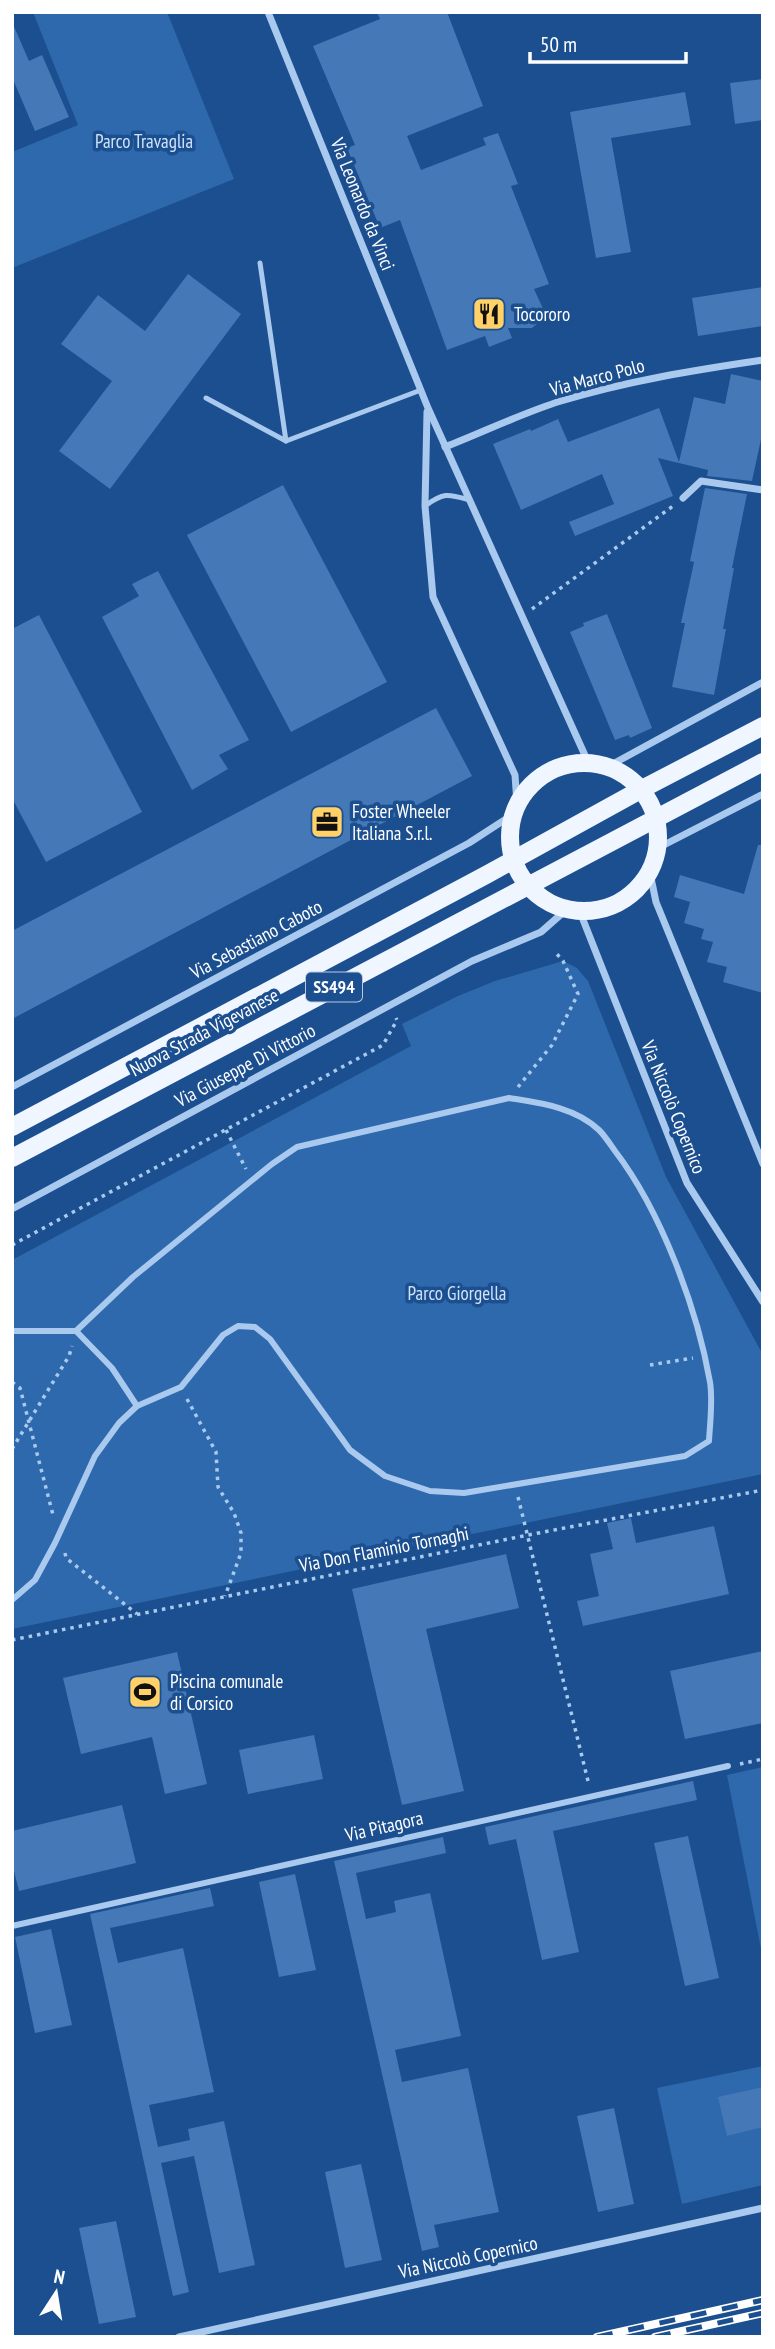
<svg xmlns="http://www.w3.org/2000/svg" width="775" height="2349" viewBox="0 0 775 2349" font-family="'PT Sans Narrow',sans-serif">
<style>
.green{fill:#2e69ad}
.building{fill:#4478b7}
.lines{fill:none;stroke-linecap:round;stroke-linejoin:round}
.path{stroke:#a9c9ee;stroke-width:3.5;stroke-dasharray:3.5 5;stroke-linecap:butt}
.service{stroke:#a9c9ee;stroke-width:5}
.pedestrian{stroke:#a9c9ee;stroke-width:6}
.minor{stroke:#a9c9ee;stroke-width:7}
.primary{stroke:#f0f6ff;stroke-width:18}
.rail-casing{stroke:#fff;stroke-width:8}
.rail{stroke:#1b4f8f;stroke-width:5;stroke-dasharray:16;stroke-linecap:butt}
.labels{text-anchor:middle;stroke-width:7;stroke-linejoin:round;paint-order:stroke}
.shield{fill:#1b4f8f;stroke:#bbcadd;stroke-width:2}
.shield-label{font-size:18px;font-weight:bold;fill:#fff}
.park-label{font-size:19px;fill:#cfe3fa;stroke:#1b4f8f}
.street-label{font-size:19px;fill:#fff;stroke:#1b4f8f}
.poi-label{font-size:19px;fill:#fff;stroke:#1b4f8f;text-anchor:start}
</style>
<rect width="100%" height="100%" fill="#1b4f8f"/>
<g class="green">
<path d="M 33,12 L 167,12 L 234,179 L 12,268 L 12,152 L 78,125 Z"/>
<path d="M 563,961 L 577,968 L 588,981 L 666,1177 L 763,1355 L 763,1474 L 12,1629 L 12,1260 L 411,1046 L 402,1024 L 458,996 L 495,981 Z"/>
<path d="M 763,1767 L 763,1959 L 727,1775 Z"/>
<path d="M 763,2066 L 763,2185 L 682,2204 L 657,2088 Z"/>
</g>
<g class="building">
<path d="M 377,12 L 447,12 L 483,106 L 407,136 L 421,170 L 486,145 L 483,138 L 498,133 L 518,184 L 511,186 L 549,284 L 534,289 L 545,313 L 539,316 L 537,324 L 532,328 L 508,328 L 512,338 L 489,347 L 485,336 L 447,350 L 400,220 L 380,228 L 347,148 L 355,145 L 313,46 L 380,19 Z"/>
<path d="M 12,22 L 29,61 L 42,55 L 69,117 L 35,131 L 12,77 Z"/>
<path d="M 763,79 L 763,120 L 735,124 L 730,83 Z"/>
<path d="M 685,92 L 691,125 L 611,138 L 631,252 L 596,258 L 570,112 Z"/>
<path d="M 188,274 L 241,314 L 110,489 L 59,451 L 112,381 L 61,344 L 98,295 L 145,331 Z"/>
<path d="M 763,287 L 763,326 L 698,336 L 692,298 Z"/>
<path d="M 731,374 L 763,381 L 763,430 L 752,481 L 707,476 L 708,470 L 658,458 L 673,496 L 575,536 L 569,522 L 614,504 L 602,474 L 521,510 L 493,444 L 530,429 L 531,431 L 558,419 L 568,442 L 659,408 L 679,462 L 694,397 L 725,404 Z"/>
<path d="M 283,485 L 387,682 L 291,732 L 187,535 Z"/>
<path d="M 705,488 L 747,494 L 732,568 L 734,568 L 723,629 L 726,629 L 714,695 L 672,687 L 685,623 L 681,623 L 694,562 L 690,561 Z"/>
<path d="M 158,571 L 249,740 L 219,755 L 228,769 L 192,790 L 102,617 L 139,596 L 132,584 Z"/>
<path d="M 607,614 L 652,728 L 630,738 L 629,735 L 615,740 L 570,632 L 584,626 L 583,623 Z"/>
<path d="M 39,615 L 142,812 L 46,862 L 12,798 L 12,629 Z"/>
<path d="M 436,708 L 472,776 L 12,1019 L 12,931 Z"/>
<path d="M 758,845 L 763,845 L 763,993 L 723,982 L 727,967 L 707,962 L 713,942 L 701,939 L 704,929 L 684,923 L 690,902 L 674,897 L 680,875 L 744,894 Z"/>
<path d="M 631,1518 L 636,1543 L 714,1526 L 729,1594 L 583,1626 L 577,1601 L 599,1596 L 590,1554 L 613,1549 L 607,1523 Z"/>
<path d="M 506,1554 L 519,1608 L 426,1629 L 464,1791 L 402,1805 L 352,1589 Z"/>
<path d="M 763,1651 L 763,1723 L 685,1739 L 670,1671 Z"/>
<path d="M 177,1652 L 207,1784 L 165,1794 L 152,1737 L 81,1754 L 63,1678 Z"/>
<path d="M 314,1735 L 323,1779 L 248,1794 L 239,1750 Z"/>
<path d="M 693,1781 L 697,1800 L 553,1831 L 579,1952 L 542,1960 L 516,1839 L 489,1845 L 485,1827 Z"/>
<path d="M 122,1805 L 136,1863 L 19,1891 L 12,1863 L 12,1831 Z"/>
<path d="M 688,1836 L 719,1978 L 685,1986 L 654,1843 Z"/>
<path d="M 443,1837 L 446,1853 L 356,1873 L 366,1919 L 396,1912 L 394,1901 L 430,1893 L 461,2036 L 395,2050 L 402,2082 L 468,2068 L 499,2212 L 434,2225 L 439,2247 L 422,2251 L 334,1861 Z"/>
<path d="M 295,1874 L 316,1970 L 279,1977 L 259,1882 Z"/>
<path d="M 210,1888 L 214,1906 L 110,1928 L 118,1963 L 183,1948 L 214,2092 L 149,2105 L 158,2147 L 190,2140 L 188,2129 L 224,2121 L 255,2265 L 219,2273 L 194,2156 L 161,2163 L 189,2292 L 173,2296 L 90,1914 Z"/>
<path d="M 51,1929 L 72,2025 L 35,2033 L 15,1937 Z"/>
<path d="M 763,2087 L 763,2127 L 727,2136 L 718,2097 Z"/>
<path d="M 614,2108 L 634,2204 L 598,2212 L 577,2116 Z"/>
<path d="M 361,2164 L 382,2260 L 345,2268 L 325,2172 Z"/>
<path d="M 116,2221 L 136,2317 L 99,2324 L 79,2228 Z"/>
</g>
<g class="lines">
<g class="path">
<path d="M 532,609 L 673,506"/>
<path d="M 518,1087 L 552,1045 L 578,994 L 563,961 L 556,953"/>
<path d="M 226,1130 L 246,1169"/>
<path d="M 12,1245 L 383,1045 L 397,1020 L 396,1018"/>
<path d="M 650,1365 L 693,1358"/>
<path d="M 12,1382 L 20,1388 L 53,1515"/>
<path d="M 187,1399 L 216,1452 L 218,1487 L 234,1513 L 241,1533 L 241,1553 L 225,1596"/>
<path d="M 12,1449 L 69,1356 L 72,1346"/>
<path d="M 518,1497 L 589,1785"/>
<path d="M 65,1553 L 66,1558 L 137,1614"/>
<path d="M 12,1640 L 528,1535 L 763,1490"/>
<path d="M 740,1764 L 763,1759"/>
</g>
<g class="service">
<path d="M 206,398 L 286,441 L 260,263"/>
<path d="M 286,441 L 421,390"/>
<path d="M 425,506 C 444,492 448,494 470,500"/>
</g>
<g class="pedestrian">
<path d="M 12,1331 L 76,1331 L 112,1368 L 137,1406 L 119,1423 L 95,1456 L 55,1543 L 35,1580 L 12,1600"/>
<path d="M 76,1331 L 133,1277 L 272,1164 L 297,1147 L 509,1098 C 540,1103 575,1107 599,1130 C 605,1136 610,1144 615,1151 C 661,1211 697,1308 710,1382 C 713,1401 710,1422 709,1441 L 685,1456 L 464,1493 L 430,1491 L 385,1476 L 350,1450 L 270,1339 L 255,1327 L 238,1326 L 223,1335 L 181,1387 L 137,1406"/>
<path d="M 12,1926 L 728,1766"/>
</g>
<g class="minor">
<path d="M 268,12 L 428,408 L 588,762"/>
<path d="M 427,412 L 425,506 L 433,597 L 515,775 L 517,804"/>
<path d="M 445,447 C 484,432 522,413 561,401 C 627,381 695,370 763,360"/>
<path d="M 683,498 L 701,481 L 763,490"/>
<path d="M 609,766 L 763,682"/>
<path d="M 658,848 L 763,794"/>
<path d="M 650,873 L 656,902 L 763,1164"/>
<path d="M 580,912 L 687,1183 L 763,1302"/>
<path d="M 12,1087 L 469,843 L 512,815"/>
<path d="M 12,1209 L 472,961 L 541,932 L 566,910"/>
<path d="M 179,2337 L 763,2208"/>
</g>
<g class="primary">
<circle cx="584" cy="837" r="74"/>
<path d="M 12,1127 L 486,875 L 642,789 L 763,726"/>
<path d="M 12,1158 L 763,762"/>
</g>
<defs>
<g id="rail">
<path d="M 597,2337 L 763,2300"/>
<path d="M 655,2337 L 763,2313"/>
</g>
</defs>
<use href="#rail" class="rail-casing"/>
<use href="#rail" class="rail"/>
</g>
<defs>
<symbol id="restaurant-square" viewBox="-11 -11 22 22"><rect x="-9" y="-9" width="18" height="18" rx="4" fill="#ffd166" stroke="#1b4f8f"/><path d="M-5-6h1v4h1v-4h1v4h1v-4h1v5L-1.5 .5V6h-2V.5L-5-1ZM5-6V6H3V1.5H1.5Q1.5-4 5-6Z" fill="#111"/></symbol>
<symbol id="office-square" viewBox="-11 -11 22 22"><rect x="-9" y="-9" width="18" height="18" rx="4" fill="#ffd166" stroke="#1b4f8f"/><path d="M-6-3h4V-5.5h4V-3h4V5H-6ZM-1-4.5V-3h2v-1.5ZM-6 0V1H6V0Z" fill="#111"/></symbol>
<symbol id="stadium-square" viewBox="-11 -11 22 22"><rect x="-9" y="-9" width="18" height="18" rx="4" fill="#ffd166" stroke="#1b4f8f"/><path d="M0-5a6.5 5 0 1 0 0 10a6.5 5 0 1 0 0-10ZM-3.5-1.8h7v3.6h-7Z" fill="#111"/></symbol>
</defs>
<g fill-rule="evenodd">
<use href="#restaurant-square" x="470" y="295" width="38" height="38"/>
<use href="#office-square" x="308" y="803" width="38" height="38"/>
<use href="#stadium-square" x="126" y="1673" width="38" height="38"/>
</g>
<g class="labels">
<rect class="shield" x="306" y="972.5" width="56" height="29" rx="5"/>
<g class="shield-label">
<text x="334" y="993">SS494</text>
</g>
<g class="park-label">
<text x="144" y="148">Parco Travaglia</text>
<text x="457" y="1300">Parco Giorgella</text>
</g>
<g class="street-label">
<text transform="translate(363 204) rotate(68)" y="7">Via Leonardo da Vinci</text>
<text transform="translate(597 377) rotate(-15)" y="7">Via Marco Polo</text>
<text transform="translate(256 939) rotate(-28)" y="7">Via Sebastiano Caboto</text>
<text transform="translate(204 1032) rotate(-28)" y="7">Nuova Strada Vigevanese</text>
<text transform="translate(245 1065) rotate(-28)" y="7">Via Giuseppe Di Vittorio</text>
<text transform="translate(674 1107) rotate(68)" y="7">Via Niccolò Copernico</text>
<text transform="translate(384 1549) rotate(-11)" y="7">Via Don Flaminio Tornaghi</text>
<text transform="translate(384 1826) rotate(-13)" y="7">Via Pitagora</text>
<text transform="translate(468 2257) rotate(-12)" y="7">Via Niccolò Copernico</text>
</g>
<g class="poi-label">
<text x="514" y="321">Tocororo</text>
<text x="352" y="818">Foster Wheeler<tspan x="352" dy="22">Italiana S.r.l.</tspan></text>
<text x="170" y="1688">Piscina comunale<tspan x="170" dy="22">di Corsico</tspan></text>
</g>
</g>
<rect width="775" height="2349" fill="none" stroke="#ffffff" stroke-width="28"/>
<g transform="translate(56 2293) rotate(12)" stroke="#1b4f8f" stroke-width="5" paint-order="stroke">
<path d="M0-5L12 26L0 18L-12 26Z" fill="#ffffff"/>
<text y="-10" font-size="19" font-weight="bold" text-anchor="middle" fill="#ffffff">N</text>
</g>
<path d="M530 52v10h156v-10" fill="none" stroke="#ffffff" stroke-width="3.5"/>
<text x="540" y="52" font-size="21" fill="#ffffff" stroke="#1b4f8f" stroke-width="5" paint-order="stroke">50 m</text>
</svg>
